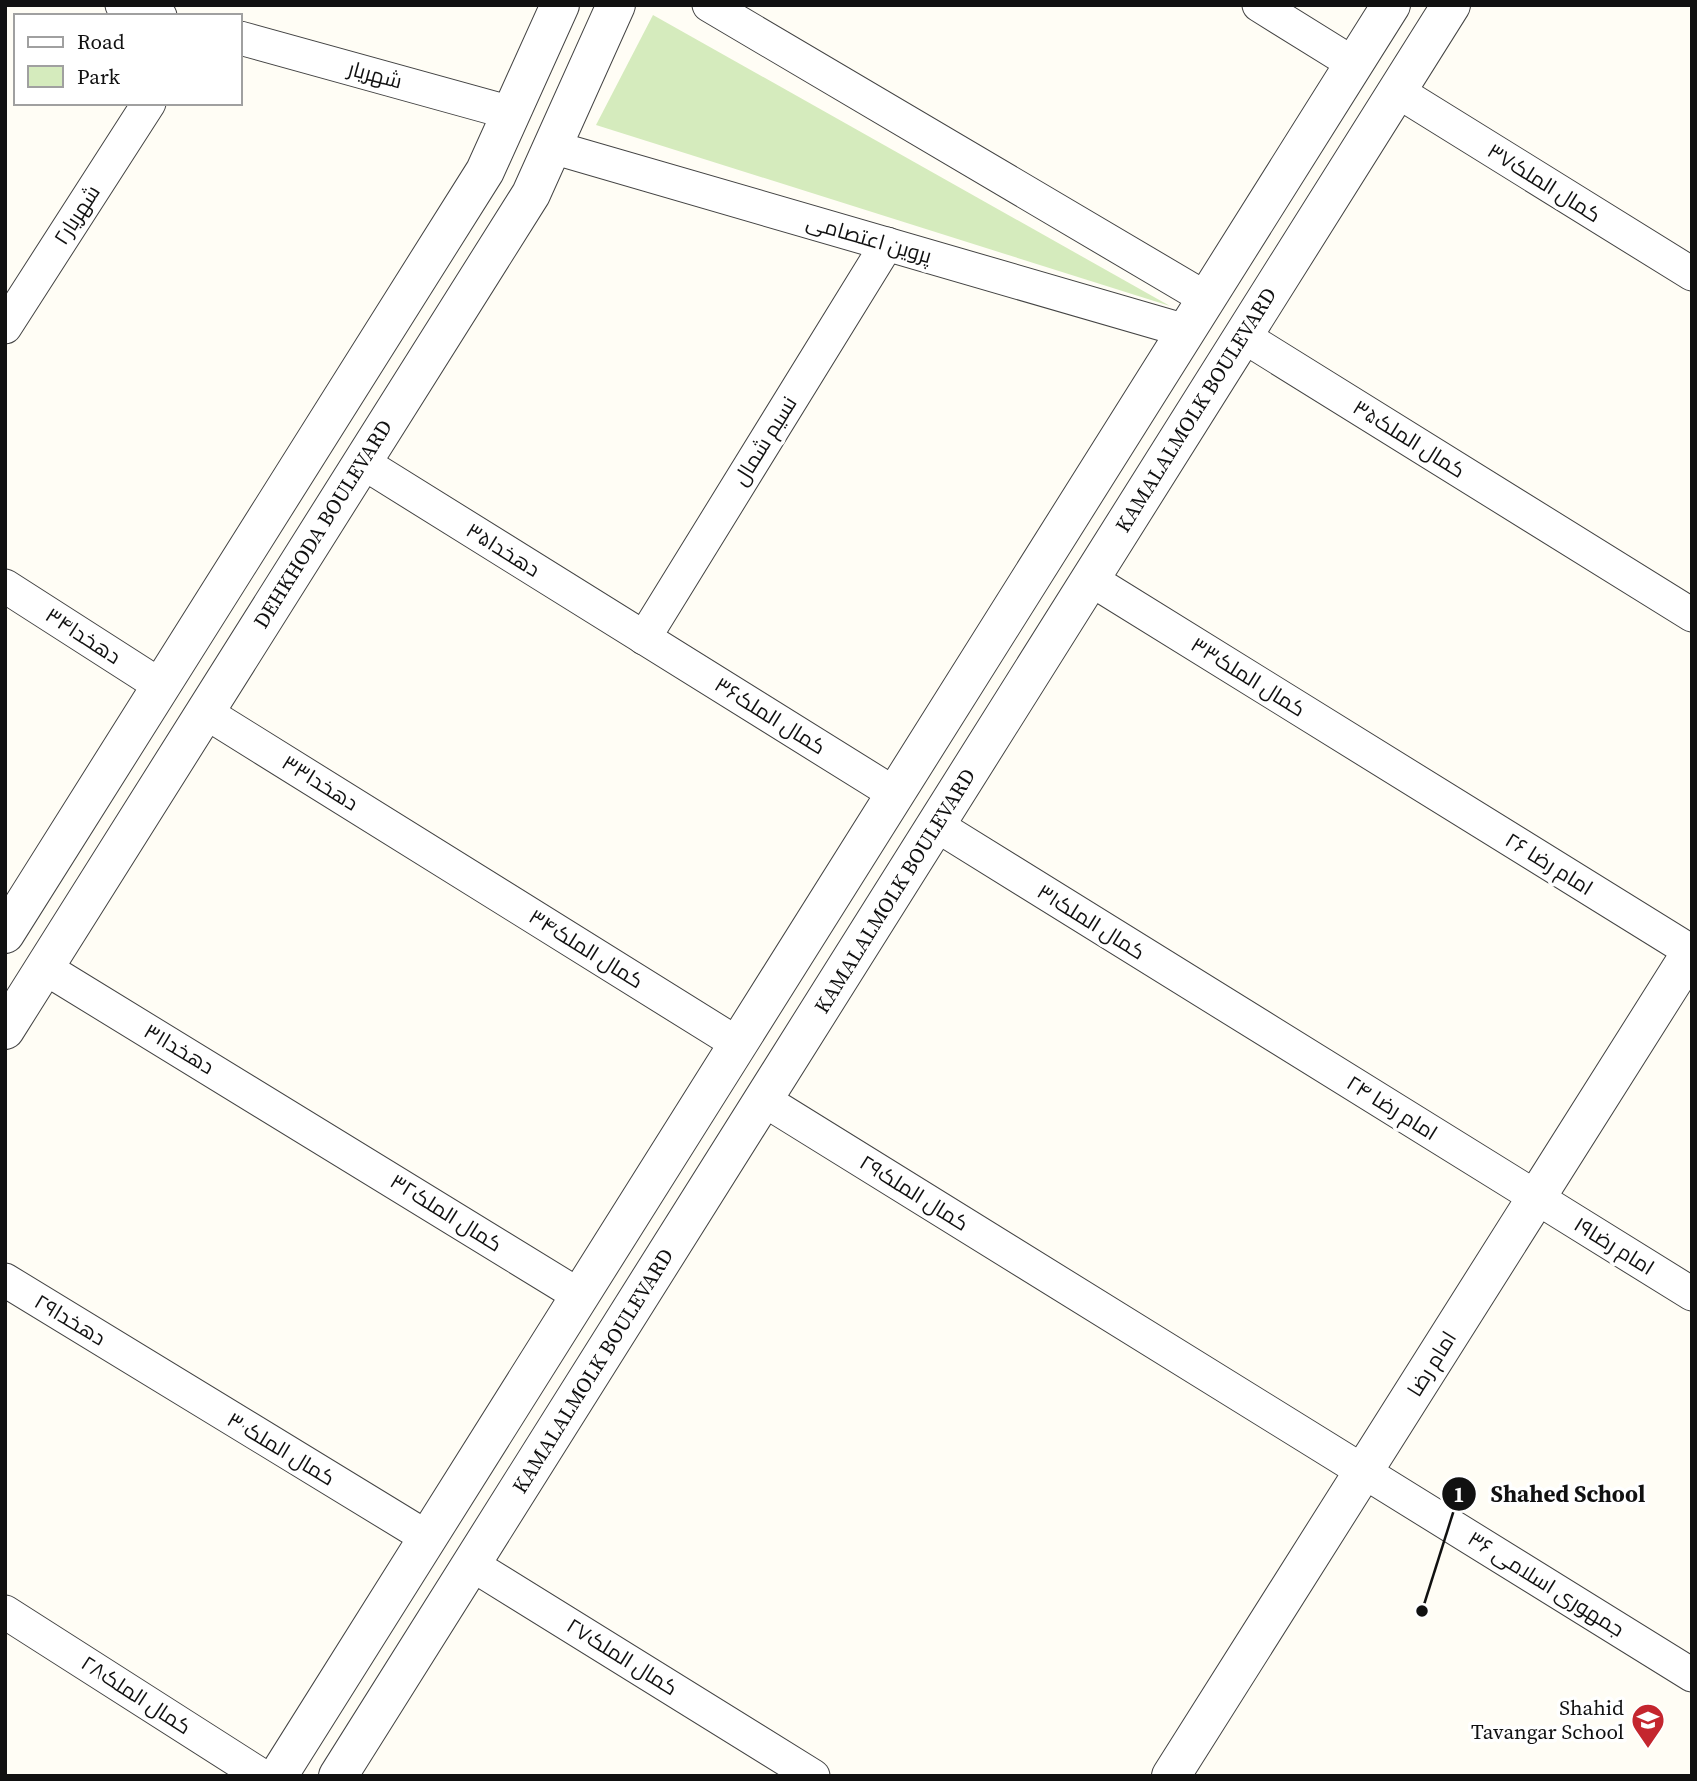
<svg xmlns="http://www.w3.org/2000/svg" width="1697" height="1781" viewBox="0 0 1697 1781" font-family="'Source Serif 4',Cairo,serif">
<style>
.green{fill:#d5ebbd}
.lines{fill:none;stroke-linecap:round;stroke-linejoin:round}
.minor-casing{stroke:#444;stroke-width:35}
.tertiary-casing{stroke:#444;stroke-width:40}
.minor{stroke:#fff;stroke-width:33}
.tertiary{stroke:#fff;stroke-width:38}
.labels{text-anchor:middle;stroke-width:7;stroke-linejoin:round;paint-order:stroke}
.street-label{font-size:21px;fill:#111;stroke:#fff}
.poi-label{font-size:21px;fill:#111;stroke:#fff;text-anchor:end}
.leader{fill:none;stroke:#111;stroke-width:2.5}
.callout-dot{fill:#111;stroke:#fff;stroke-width:2.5}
.mark-label{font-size:21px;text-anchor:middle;font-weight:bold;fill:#fff}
.callout-label{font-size:23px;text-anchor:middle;font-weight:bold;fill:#111;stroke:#fff;stroke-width:7;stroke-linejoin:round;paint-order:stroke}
</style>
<rect width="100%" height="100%" fill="#fffdf5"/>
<path class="green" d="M 653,15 L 1170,306 L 596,125 Z"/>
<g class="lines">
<defs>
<g id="minor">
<path d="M 122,5 L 160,16"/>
<path d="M 709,5 L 1207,299"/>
<path d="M 1259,5 L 1354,64"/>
<path d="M 240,38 L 511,113"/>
<path d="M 1397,91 L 1692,274"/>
<path d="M 552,147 L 1186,331"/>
<path d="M 5,327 L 149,103"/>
<path d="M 1243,336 L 1692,615"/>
<path d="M 362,462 L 895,794"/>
<path d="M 1090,579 L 1692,952"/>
<path d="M 5,586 L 161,686"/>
<path d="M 644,638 L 887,244"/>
<path d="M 205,712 L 738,1044"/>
<path d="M 936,825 L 1692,1294"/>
<path d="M 45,968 L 580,1296"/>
<path d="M 764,1100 L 1692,1675"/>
<path d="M 5,1280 L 428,1538"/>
<path d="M 471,1564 L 813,1776"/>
<path d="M 5,1612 L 262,1776"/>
</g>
<g id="tertiary">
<path d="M 5,934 L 485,171 L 560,5"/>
<path d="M 5,1030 L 531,194 L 616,5"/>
<path d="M 278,1776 L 1391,5"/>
<path d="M 338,1776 L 1451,5"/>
<path d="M 1171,1776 L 1692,951"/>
</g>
</defs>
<use href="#minor" class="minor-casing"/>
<use href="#tertiary" class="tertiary-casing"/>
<use href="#minor" class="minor"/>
<use href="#tertiary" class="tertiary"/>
</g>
<defs>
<symbol id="school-pin" viewBox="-11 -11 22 30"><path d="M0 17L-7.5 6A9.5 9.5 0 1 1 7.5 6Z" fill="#c4262e" stroke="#fff"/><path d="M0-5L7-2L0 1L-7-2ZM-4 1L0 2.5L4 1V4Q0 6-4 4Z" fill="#fff"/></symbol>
</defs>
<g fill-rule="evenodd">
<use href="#school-pin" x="1629" y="1701" width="38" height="52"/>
</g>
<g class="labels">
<g class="street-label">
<text transform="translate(375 75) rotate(15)" y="7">شهریار</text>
<text transform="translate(1544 183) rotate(32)" y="7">کمال الملک۳۷</text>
<text transform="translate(77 215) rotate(-57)" y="7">شهریار۲</text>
<text transform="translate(869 239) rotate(16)" y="7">پروین اعتصامی</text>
<text transform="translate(1196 410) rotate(-58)" y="7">KAMALALMOLK BOULEVARD</text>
<text transform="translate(1409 439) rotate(32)" y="7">کمال الملک۳۵</text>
<text transform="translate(765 441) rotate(-58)" y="7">نسیم شمال</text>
<text transform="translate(323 524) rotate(-58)" y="7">DEHKHODA BOULEVARD</text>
<text transform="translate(503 550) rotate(32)" y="7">دهخدا۳۵</text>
<text transform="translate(83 636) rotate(33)" y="7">دهخدا۳۴</text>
<text transform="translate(1248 677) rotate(32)" y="7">کمال الملک۳۳</text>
<text transform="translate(770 716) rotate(32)" y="7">کمال الملک۳۶</text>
<text transform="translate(320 783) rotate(32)" y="7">دهخدا۳۳</text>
<text transform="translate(1549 864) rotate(32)" y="7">امام رضا ۲۶</text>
<text transform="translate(895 891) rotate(-58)" y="7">KAMALALMOLK BOULEVARD</text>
<text transform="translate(1091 922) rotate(32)" y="7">کمال الملک۳۱</text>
<text transform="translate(586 949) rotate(32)" y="7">کمال الملک۳۴</text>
<text transform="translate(179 1049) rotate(31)" y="7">دهخدا۳۱</text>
<text transform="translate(1392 1108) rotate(32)" y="7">امام رضا ۲۴</text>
<text transform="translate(914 1193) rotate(32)" y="7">کمال الملک۲۹</text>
<text transform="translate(446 1213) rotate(32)" y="7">کمال الملک۳۲</text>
<text transform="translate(1614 1246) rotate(32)" y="7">امام رضا۱۹</text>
<text transform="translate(70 1320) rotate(31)" y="7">دهخدا۲۹</text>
<text transform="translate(1432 1364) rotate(-58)" y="7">امام رضا</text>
<text transform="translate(593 1371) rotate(-58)" y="7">KAMALALMOLK BOULEVARD</text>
<text transform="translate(281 1449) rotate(31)" y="7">کمال الملک۳۰</text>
<text transform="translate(1546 1584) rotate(32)" y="7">جمهوری اسلامی ۳۶</text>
<text transform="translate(622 1657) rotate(32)" y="7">کمال الملک۲۷</text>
<text transform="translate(136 1695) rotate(33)" y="7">کمال الملک۲۸</text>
</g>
<g class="poi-label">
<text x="1624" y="1715">Shahid<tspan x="1624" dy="24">Tavangar School</tspan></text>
</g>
</g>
<path class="leader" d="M1422 1611L1459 1494"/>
<g class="callout-dot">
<circle cx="1422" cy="1611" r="7"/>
<circle cx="1459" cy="1494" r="18"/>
</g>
<g class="mark-label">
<text x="1459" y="1502">1</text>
</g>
<g class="callout-label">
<text x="1568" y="1502">Shahed School</text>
</g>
<rect width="1697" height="1781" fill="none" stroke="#111111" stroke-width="14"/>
<rect x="14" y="14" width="228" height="91" fill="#ffffff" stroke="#a0a0a0" stroke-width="2"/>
<rect x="28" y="37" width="35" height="10" fill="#ffffff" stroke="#a0a0a0" stroke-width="2"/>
<text x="77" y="49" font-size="21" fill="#111111">Road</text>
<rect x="28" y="66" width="35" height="21" fill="#d5ebbd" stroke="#a0a0a0" stroke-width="2"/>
<text x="77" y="84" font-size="21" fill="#111111">Park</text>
</svg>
